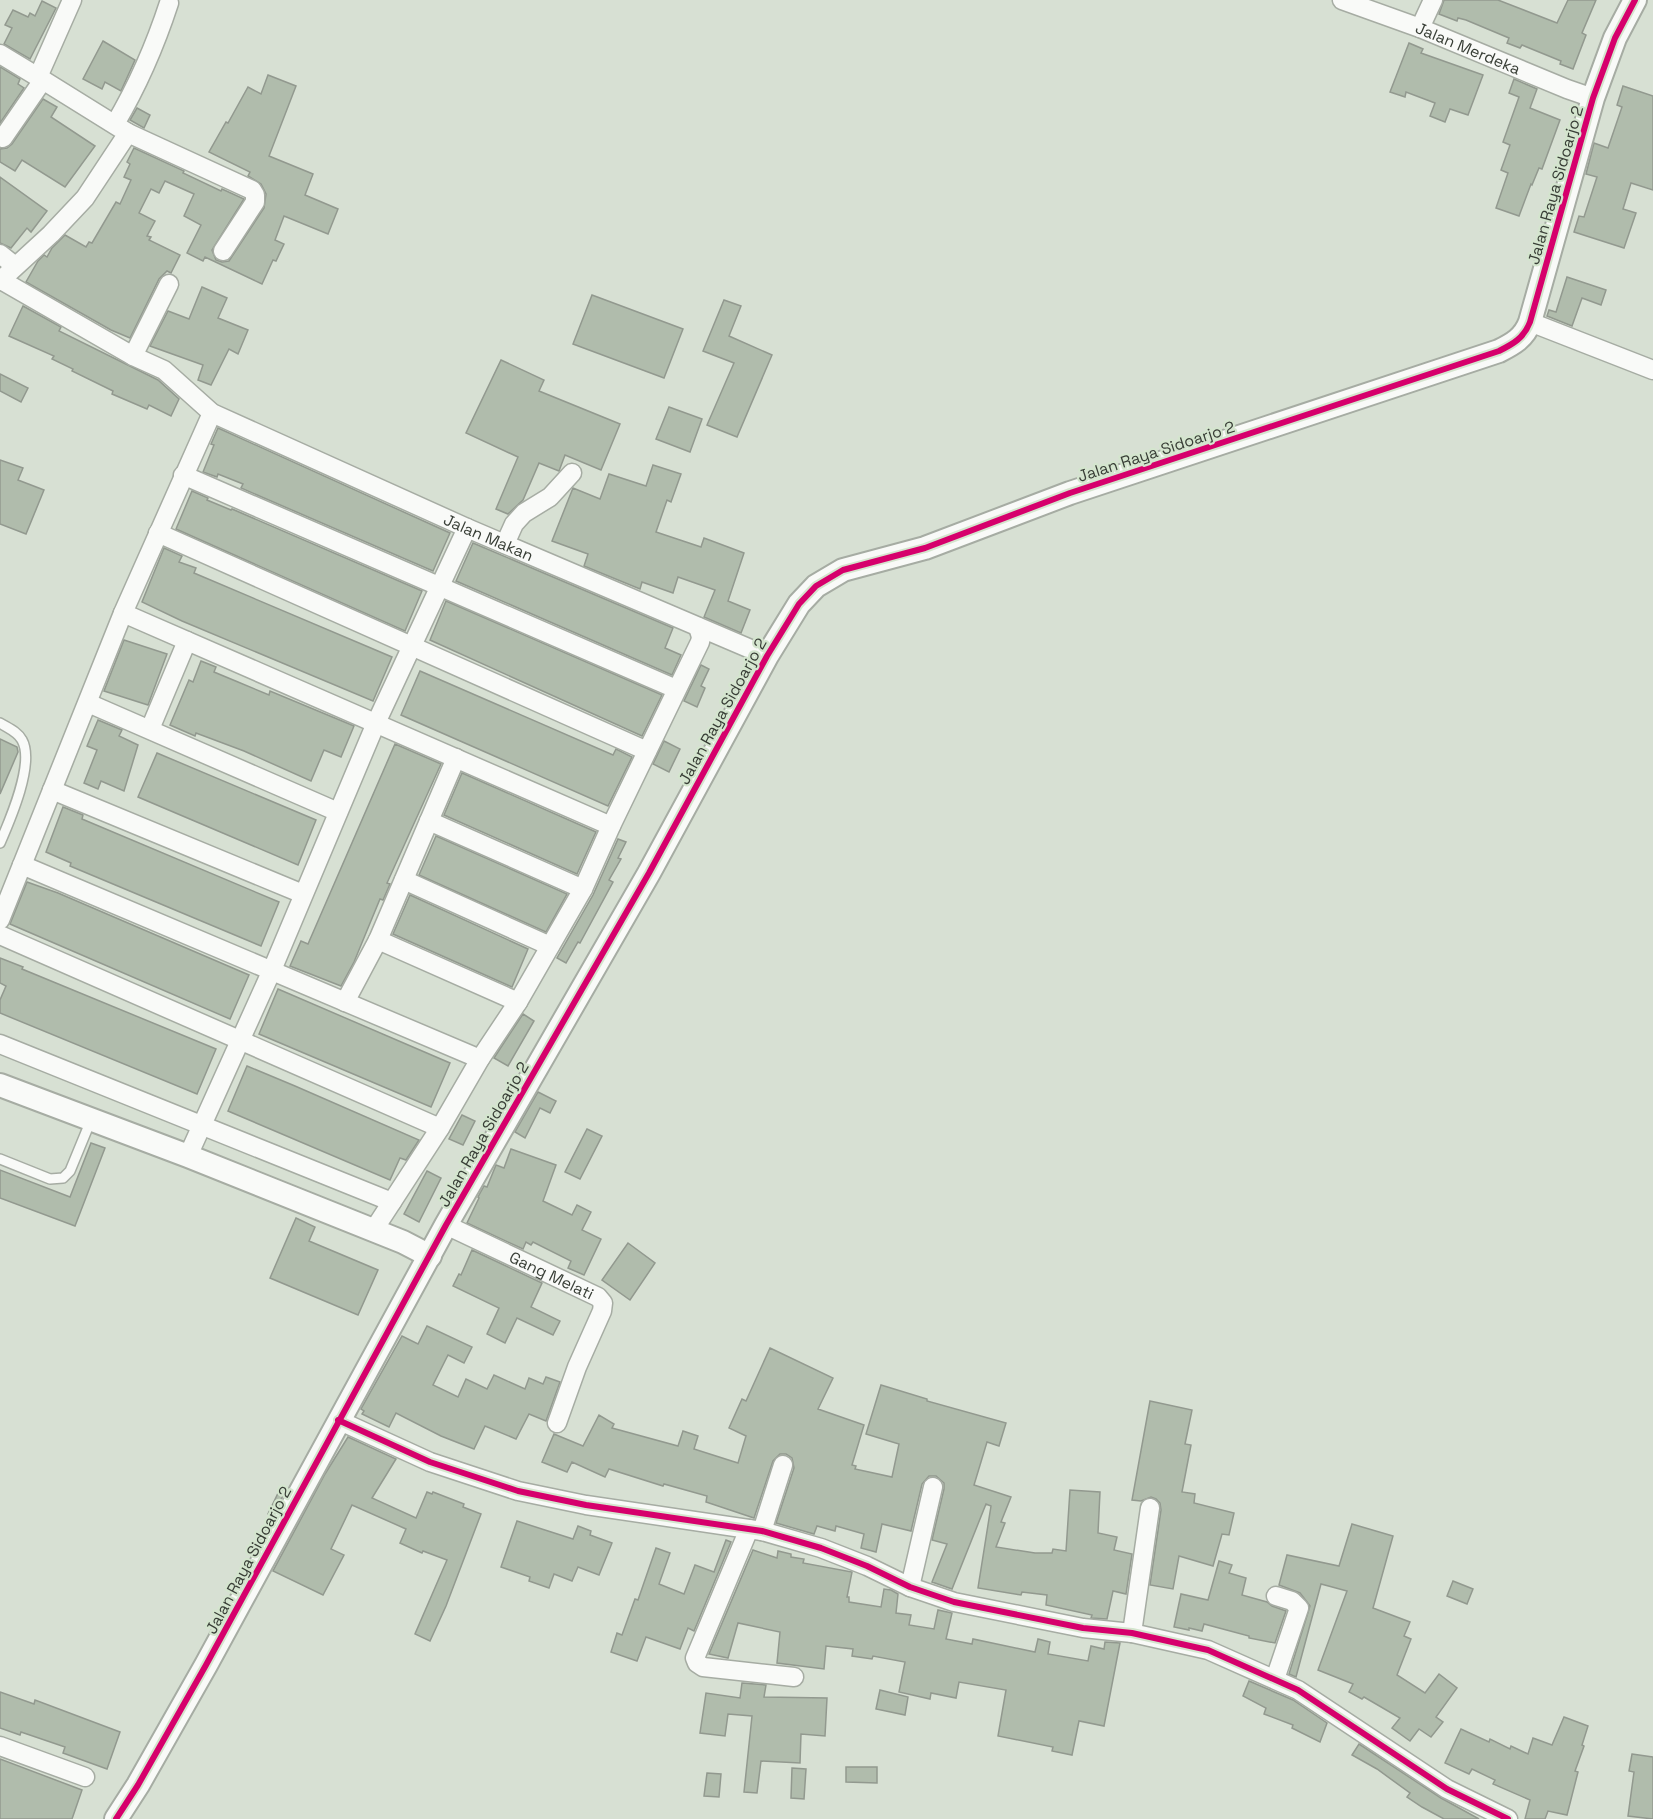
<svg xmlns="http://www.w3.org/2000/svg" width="1653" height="1819" viewBox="0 0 1653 1819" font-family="'Space Grotesk',sans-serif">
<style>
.building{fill:#b0bcac;stroke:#92998f;stroke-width:1.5}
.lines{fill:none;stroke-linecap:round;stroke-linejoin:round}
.service-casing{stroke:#a6aca3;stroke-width:12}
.minor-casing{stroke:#a6aca3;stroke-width:21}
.tertiary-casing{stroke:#a6aca3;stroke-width:26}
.service{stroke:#f9faf8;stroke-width:9}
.minor{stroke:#f9faf8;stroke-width:18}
.tertiary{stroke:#f9faf8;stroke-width:22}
.cycleway-casing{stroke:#d4e5ce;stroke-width:10}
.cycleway{stroke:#d6006c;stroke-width:6}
.labels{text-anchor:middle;stroke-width:4.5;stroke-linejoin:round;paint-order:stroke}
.street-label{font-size:16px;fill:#383e36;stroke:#d4e5ce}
</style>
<rect width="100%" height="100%" fill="#d7e0d3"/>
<g class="building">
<path d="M 1444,0 L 1498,0 L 1557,23 L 1568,0 L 1596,0 L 1582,33 L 1586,35 L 1573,69 L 1560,64 L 1561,61 L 1522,45 L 1520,48 L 1507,43 L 1509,38 L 1466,20 L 1458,18 L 1457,21 L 1439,14 Z"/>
<path d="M 42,1 L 56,8 L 30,59 L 4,44 L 12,28 L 5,25 L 13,10 L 28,17 L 30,13 L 35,16 Z"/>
<path d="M 103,41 L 135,60 L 121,91 L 105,82 L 102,89 L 83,79 Z"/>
<path d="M 1409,43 L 1423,49 L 1421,53 L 1483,75 L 1468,115 L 1450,109 L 1445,122 L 1430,116 L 1435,103 L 1406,92 L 1405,97 L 1390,92 Z"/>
<path d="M 0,67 L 20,79 L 18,84 L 24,88 L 0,123 Z"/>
<path d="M 268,75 L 296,86 L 269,156 L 313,174 L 305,195 L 338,209 L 328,234 L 284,216 L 275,240 L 284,244 L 276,261 L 273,260 L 262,284 L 205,257 L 203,261 L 187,253 L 201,225 L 184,216 L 194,194 L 165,181 L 159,193 L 151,189 L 139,213 L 155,221 L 147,236 L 151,237 L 149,240 L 180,255 L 171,273 L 167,271 L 159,279 L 130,338 L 111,330 L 26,282 L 38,261 L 44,255 L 47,257 L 52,248 L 65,235 L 86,247 L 89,242 L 92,243 L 116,202 L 120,204 L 131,180 L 124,177 L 130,164 L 127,162 L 134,148 L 184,171 L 183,173 L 221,191 L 222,189 L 244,199 L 212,250 L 216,260 L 222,262 L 229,261 L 264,208 L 266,194 L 261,184 L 248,176 L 250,172 L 209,152 L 226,122 L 228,123 L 248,87 L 261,94 Z"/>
<path d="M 1514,79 L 1537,89 L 1530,108 L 1560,120 L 1542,169 L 1539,168 L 1532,185 L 1531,184 L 1519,216 L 1496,208 L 1508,173 L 1501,170 L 1510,145 L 1503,142 L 1519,97 L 1509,93 Z"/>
<path d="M 1623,86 L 1653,96 L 1653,190 L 1631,183 L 1623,209 L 1636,213 L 1624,248 L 1574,232 L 1579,216 L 1584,217 L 1597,177 L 1586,174 L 1594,143 L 1608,148 L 1622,107 L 1617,105 Z"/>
<path d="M 43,99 L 57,107 L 51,117 L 95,146 L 65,187 L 22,160 L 15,171 L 0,162 L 0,149 L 7,148 L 12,144 Z"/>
<path d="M 137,108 L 150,115 L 144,128 L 130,120 Z"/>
<path d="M 0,177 L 47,211 L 31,232 L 27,228 L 11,248 L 0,243 Z"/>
<path d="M 1567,277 L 1606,290 L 1601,305 L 1582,298 L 1572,326 L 1547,316 L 1549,310 L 1556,312 Z"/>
<path d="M 202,287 L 227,298 L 218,318 L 248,330 L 238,354 L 229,349 L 211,385 L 198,380 L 203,365 L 150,346 L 168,311 L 189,319 Z"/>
<path d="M 592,295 L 683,329 L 664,378 L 573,344 Z"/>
<path d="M 724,300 L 741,306 L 729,336 L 772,355 L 737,437 L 707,425 L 734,363 L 703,351 Z"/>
<path d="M 23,306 L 61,327 L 59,331 L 158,380 L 179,399 L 171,416 L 149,405 L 147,409 L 112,394 L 113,391 L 72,371 L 73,369 L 52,359 L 54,356 L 9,336 Z"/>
<path d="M 501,360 L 544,380 L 539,391 L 620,424 L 601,470 L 565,455 L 559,471 L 539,463 L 523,500 L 508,514 L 496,509 L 518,457 L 466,433 Z"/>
<path d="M 0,374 L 28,388 L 21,402 L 0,391 Z"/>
<path d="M 669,407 L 702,419 L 690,452 L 656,439 Z"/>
<path d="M 218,428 L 450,533 L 433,571 L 241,488 L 243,484 L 218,474 L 217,477 L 203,472 L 214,445 L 211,444 Z"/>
<path d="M 0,460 L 23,468 L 18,480 L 44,490 L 26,534 L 0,524 Z"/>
<path d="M 653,465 L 681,474 L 671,502 L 667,500 L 656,532 L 701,547 L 704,538 L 744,553 L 728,601 L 750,610 L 741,633 L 704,617 L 715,590 L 678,577 L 673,593 L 642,582 L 640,589 L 584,566 L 588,554 L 552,541 L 573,488 L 600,499 L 609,474 L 646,486 Z"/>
<path d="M 192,491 L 208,498 L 207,500 L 231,510 L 232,509 L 422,591 L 405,631 L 176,529 Z"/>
<path d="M 473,543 L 673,628 L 665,648 L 681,655 L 672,675 L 456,581 Z"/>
<path d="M 164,548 L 182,556 L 179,562 L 196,568 L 194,573 L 392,657 L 373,701 L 182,621 L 142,602 Z"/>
<path d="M 446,601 L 662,695 L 642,736 L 430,640 Z"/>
<path d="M 124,640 L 167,654 L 148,705 L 104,691 Z"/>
<path d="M 201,661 L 216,667 L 214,672 L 238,682 L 269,695 L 270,691 L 354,726 L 341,757 L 324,750 L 311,781 L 244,751 L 196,733 L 195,736 L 170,725 L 189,680 L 193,682 Z"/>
<path d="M 701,665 L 709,669 L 701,686 L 705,688 L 697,707 L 684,701 Z"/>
<path d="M 420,671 L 613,755 L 616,749 L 632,757 L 608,806 L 401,715 Z"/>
<path d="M 98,720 L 122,730 L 119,736 L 138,745 L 124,791 L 101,781 L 98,789 L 84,783 L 97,750 L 87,746 Z"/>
<path d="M 0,739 L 17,747 L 18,752 L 0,794 Z"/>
<path d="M 664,741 L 680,749 L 669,772 L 653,764 Z"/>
<path d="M 395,744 L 441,764 L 387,883 L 390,884 L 383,900 L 380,899 L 354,962 L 341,986 L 290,966 L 301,941 L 308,944 Z"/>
<path d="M 157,753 L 316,820 L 298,865 L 138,797 Z"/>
<path d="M 462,773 L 596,832 L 577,874 L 444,815 Z"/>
<path d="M 63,807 L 83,815 L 82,819 L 279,902 L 261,946 L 70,866 L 71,863 L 46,852 Z"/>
<path d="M 436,836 L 567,894 L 546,932 L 419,875 Z"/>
<path d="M 618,839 L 626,842 L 618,858 L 621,859 L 609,880 L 613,882 L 580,943 L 578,942 L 566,963 L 557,958 L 593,895 Z"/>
<path d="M 27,882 L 58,893 L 249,975 L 230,1019 L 10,924 Z"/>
<path d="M 410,895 L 528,949 L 512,987 L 393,934 Z"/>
<path d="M 0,958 L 23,967 L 22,969 L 216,1049 L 197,1094 L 0,1013 L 0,1000 L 6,986 L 0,983 Z"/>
<path d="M 278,989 L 450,1063 L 431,1107 L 259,1034 Z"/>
<path d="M 523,1014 L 534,1021 L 508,1066 L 494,1058 Z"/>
<path d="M 247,1066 L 295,1086 L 419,1140 L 406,1160 L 400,1158 L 390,1180 L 228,1111 Z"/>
<path d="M 538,1092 L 556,1101 L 550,1113 L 540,1108 L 525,1138 L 515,1132 Z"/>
<path d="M 462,1115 L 475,1121 L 463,1145 L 449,1139 Z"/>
<path d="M 587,1129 L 602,1136 L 580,1179 L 565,1172 Z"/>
<path d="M 91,1143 L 105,1148 L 75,1226 L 0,1198 L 0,1170 L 70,1197 Z"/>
<path d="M 511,1149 L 556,1165 L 543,1201 L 572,1215 L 577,1205 L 591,1212 L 582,1230 L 601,1239 L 584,1275 L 568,1268 L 571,1261 L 533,1242 L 531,1245 L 526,1242 L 523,1249 L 467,1223 L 479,1198 L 478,1197 L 484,1186 L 487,1187 L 496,1165 L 504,1168 Z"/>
<path d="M 427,1171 L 441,1178 L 419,1222 L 404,1214 Z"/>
<path d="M 296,1218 L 315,1227 L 309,1241 L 378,1270 L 358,1315 L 270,1278 Z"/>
<path d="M 628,1243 L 655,1263 L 630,1300 L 602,1280 Z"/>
<path d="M 472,1250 L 542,1283 L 531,1307 L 560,1321 L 553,1335 L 517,1318 L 505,1343 L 487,1334 L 499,1308 L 453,1286 L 459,1274 L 461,1275 Z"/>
<path d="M 427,1326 L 472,1347 L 464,1363 L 448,1355 L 433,1385 L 458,1397 L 466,1379 L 487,1389 L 494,1375 L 525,1389 L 529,1378 L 543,1384 L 546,1377 L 560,1382 L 546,1421 L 529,1414 L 516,1439 L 485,1426 L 474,1449 L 441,1436 L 396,1413 L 389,1427 L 362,1414 L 364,1411 L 361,1409 L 402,1336 L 418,1344 Z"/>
<path d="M 770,1348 L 833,1378 L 818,1409 L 864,1425 L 852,1465 L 856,1466 L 855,1469 L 892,1477 L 899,1444 L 866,1434 L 881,1385 L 927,1399 L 927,1401 L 1006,1423 L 999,1446 L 987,1442 L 974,1485 L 1011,1497 L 1001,1522 L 1005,1523 L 996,1547 L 1035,1553 L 1052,1553 L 1053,1549 L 1066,1551 L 1070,1490 L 1100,1492 L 1098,1533 L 1117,1537 L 1114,1550 L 1132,1554 L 1126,1594 L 1113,1591 L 1107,1619 L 1091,1618 L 1092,1615 L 1046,1605 L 1047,1595 L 1022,1592 L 1021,1595 L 978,1588 L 991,1506 L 986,1504 L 952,1589 L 932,1582 L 947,1544 L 932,1540 L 944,1489 L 944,1483 L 936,1476 L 929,1476 L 922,1484 L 911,1531 L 882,1524 L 876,1552 L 861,1548 L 864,1534 L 836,1526 L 835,1531 L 817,1526 L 814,1534 L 776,1523 L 794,1468 L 792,1458 L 786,1454 L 780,1454 L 773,1461 L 754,1518 L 706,1502 L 707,1496 L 664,1484 L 663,1486 L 609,1469 L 605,1477 L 572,1462 L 567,1472 L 542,1462 L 554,1434 L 583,1446 L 599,1415 L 614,1424 L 612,1428 L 678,1446 L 683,1431 L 698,1436 L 694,1449 L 738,1463 L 746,1436 L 729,1428 L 742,1399 L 746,1401 Z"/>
<path d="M 1150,1401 L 1192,1410 L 1185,1444 L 1191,1445 L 1182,1492 L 1195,1494 L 1194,1503 L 1234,1513 L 1229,1535 L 1222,1534 L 1213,1566 L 1179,1556 L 1173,1589 L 1150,1585 L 1161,1510 L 1160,1503 L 1156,1499 L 1151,1497 L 1141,1501 L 1132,1500 Z"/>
<path d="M 348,1437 L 396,1459 L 372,1498 L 416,1518 L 427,1492 L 432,1494 L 433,1492 L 464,1504 L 463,1507 L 481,1514 L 446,1606 L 430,1641 L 415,1634 L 447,1560 L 423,1551 L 422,1553 L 400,1543 L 406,1529 L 352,1505 L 331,1549 L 344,1555 L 323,1595 L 273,1571 L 325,1474 Z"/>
<path d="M 280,1489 L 285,1492 L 272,1516 L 268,1514 Z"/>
<path d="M 517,1521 L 573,1539 L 578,1526 L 591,1531 L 590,1535 L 612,1543 L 599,1575 L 578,1567 L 572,1581 L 554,1574 L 549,1588 L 529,1581 L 530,1577 L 501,1567 Z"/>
<path d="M 1352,1524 L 1393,1536 L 1373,1608 L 1410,1622 L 1404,1636 L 1411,1639 L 1397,1675 L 1425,1693 L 1439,1674 L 1457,1688 L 1436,1717 L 1443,1722 L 1431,1737 L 1419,1729 L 1410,1741 L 1392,1728 L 1400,1718 L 1364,1697 L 1362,1699 L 1349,1692 L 1353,1684 L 1318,1670 L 1347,1591 L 1321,1584 L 1296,1677 L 1289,1674 L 1310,1606 L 1300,1593 L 1279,1585 L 1287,1555 L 1339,1566 Z"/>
<path d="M 726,1540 L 731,1542 L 694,1631 L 688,1628 L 680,1649 L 646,1637 L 637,1661 L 611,1652 L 617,1633 L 622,1635 L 635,1599 L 638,1600 L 656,1548 L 670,1553 L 659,1584 L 684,1594 L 695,1565 L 714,1572 Z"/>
<path d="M 753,1550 L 777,1558 L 778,1551 L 791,1554 L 791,1557 L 804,1559 L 803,1563 L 852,1572 L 847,1597 L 849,1597 L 849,1602 L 881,1607 L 884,1589 L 891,1590 L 898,1594 L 896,1613 L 911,1615 L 909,1625 L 934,1629 L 938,1610 L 952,1613 L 946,1639 L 972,1644 L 973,1639 L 1035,1652 L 1038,1639 L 1050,1642 L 1048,1654 L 1088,1661 L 1091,1646 L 1104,1649 L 1105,1642 L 1120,1643 L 1104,1726 L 1079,1721 L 1072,1755 L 1052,1751 L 1053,1747 L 998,1736 L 1006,1690 L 959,1682 L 956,1698 L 931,1693 L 930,1699 L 899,1692 L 905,1662 L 873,1656 L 872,1659 L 852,1656 L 853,1649 L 826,1646 L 824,1669 L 777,1663 L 780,1632 L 738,1623 L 728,1658 L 709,1654 Z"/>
<path d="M 1219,1561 L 1232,1565 L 1229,1573 L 1246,1578 L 1242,1595 L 1267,1602 L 1272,1606 L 1286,1611 L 1275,1643 L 1249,1638 L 1249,1636 L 1204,1624 L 1202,1631 L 1189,1628 L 1189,1630 L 1174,1627 L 1181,1594 L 1208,1600 Z"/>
<path d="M 1453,1581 L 1473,1589 L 1467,1604 L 1447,1596 Z"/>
<path d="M 1249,1681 L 1293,1700 L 1327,1723 L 1320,1742 L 1292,1728 L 1293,1725 L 1264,1714 L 1266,1708 L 1243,1696 Z"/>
<path d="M 742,1683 L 766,1685 L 764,1697 L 827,1698 L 825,1736 L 801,1734 L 800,1763 L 761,1761 L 757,1793 L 744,1792 L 752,1716 L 728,1714 L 725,1736 L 700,1733 L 706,1693 L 740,1698 Z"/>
<path d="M 880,1690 L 908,1697 L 905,1715 L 876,1709 Z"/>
<path d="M 0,1692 L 34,1704 L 35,1700 L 120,1732 L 107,1769 L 63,1753 L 65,1747 L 21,1732 L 20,1735 L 0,1728 Z"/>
<path d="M 1564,1717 L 1588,1726 L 1582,1745 L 1584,1746 L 1575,1771 L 1578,1772 L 1567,1815 L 1548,1811 L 1545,1819 L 1525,1819 L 1530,1800 L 1493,1784 L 1495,1780 L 1472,1769 L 1469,1774 L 1445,1763 L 1461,1729 L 1489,1742 L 1490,1739 L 1510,1749 L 1511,1746 L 1528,1754 L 1533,1738 L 1552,1745 Z"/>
<path d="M 1359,1744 L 1441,1798 L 1479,1819 L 1444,1819 L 1422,1807 L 1407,1797 L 1410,1793 L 1377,1769 L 1352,1755 Z"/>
<path d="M 1632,1754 L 1653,1757 L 1653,1819 L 1628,1816 L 1634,1772 L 1629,1771 Z"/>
<path d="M 0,1759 L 82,1790 L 72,1819 L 0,1819 Z"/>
<path d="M 846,1767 L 877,1767 L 877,1783 L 846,1782 Z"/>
<path d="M 792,1768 L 806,1769 L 804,1799 L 791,1798 Z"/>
<path d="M 707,1773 L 721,1774 L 719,1797 L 704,1796 Z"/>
</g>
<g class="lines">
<defs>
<g id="service">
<path d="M 0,723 C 8,728 18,732 22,740 C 35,763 10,820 0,843"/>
<path d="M 0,1159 L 50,1179 L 63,1178 L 70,1171 L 91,1120"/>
</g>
<g id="minor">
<path id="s1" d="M 1342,0 L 1420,28 L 1567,89 L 1593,98"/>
<path d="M 1420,28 L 1433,0"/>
<path d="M 0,54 L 38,77"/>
<path d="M 115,124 C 138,85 155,46 169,3"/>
<path d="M 128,133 L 252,190 L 255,195 L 255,202 L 223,251"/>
<path d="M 3,138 L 43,80"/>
<path d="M 0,254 L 15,266"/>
<path id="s2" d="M 1,280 L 133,356 L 164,370 L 212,413 L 467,528 L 767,656"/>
<path d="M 0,281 L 51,234 L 85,198 L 128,133 L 38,77 L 72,0"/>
<path d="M 1530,322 L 1653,370"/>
<path d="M 133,356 L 169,284"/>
<path d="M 183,475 L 676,689"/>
<path d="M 158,533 L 647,751"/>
<path d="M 505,544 L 514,524 L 524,513 L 550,497 L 572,473"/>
<path d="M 123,613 L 611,826"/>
<path d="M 88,703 L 338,812"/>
<path d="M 150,729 L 187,641"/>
<path d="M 52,790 L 303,894"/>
<path d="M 429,821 L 583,889"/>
<path d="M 22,865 L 480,1059"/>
<path d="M 404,880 L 550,946"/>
<path d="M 0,920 L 123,613 L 212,413"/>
<path d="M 0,935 L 440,1128"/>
<path d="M 378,940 L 518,1002"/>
<path d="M 345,1002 L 378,940 L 456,758"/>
<path d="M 0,1044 L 392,1202"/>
<path d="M 188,1156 L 272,970 L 376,723 L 467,528"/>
<path id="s3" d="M 446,1225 L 598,1297 L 603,1303 L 602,1311 L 577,1367 L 557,1423"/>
<path d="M 373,1231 L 440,1128 L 480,1059 L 518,1002 L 583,889 L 611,826 L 700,642 L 701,637 L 698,627"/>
<path d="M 338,1420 L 430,1462 L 518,1491 L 586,1505 L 762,1531 L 821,1548 L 867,1566 L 910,1587 L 954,1602 L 1083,1628 L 1132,1633 L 1208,1650 L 1298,1690 L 1447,1789 L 1508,1819"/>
<path d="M 749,1529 L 695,1658 L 697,1663 L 703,1667 L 794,1677"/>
<path d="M 762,1531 L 783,1465"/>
<path d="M 910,1587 L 933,1487"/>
<path d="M 1132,1633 L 1150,1508"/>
<path d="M 1275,1679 L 1299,1608 L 1292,1601 L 1276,1596"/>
<path d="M 0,1746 L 85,1777"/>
</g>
<g id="tertiary">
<path d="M 0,1085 L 188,1156 L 403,1242 L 430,1256"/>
<path d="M 116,1819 L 138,1785 L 206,1665 L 446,1225 L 649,873 L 767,656 L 799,604 L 816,586 L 843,570 L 925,548 L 1070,493 L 1499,351 C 1513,344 1524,338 1530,322 L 1593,98 L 1615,38 L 1635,0"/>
</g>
</defs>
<use href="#service" class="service-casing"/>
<use href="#minor" class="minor-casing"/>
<use href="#tertiary" class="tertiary-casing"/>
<use href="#service" class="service"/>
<use href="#minor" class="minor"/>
<use href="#tertiary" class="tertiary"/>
<defs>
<g id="cycleway">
<path d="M 338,1420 L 430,1462 L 518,1491 L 586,1505 L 762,1531 L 821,1548 L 867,1566 L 910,1587 L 954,1602 L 1083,1628 L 1132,1633 L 1208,1650 L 1298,1690 L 1447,1789 L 1508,1819"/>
<path d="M 116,1819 L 138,1785 L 206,1665 L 446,1225 L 649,873 L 767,656 L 799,604 L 816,586 L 843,570 L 925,548 L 1070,493 L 1499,351 C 1513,344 1524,338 1530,322 L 1593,98 L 1615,38 L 1635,0"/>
</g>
</defs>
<use href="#cycleway" class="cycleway-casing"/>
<use href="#cycleway" class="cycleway"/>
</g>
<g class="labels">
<g class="street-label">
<text dy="6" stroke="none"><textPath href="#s1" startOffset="135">Jalan Merdeka</textPath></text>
<text transform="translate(1555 185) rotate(-74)" y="6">Jalan Raya Sidoarjo 2</text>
<text transform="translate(1156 451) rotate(-18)" y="6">Jalan Raya Sidoarjo 2</text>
<text dy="6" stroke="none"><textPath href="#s2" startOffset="554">Jalan Makan</textPath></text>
<text transform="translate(722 711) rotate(-61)" y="6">Jalan Raya Sidoarjo 2</text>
<text transform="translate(483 1134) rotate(-60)" y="6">Jalan Raya Sidoarjo 2</text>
<text dy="6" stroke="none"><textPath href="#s3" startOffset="117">Gang Melati</textPath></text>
<text transform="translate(248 1560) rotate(-62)" y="6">Jalan Raya Sidoarjo 2</text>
</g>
</g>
</svg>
